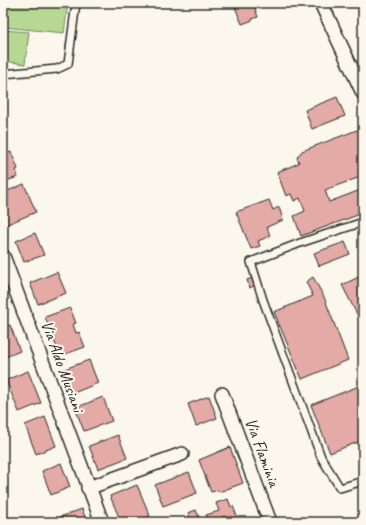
<svg xmlns="http://www.w3.org/2000/svg" width="366" height="525" viewBox="0 0 366 525" font-family="Caveat,sans-serif">
<style>
.green{fill:#b6d892;stroke:#70825e}
.building{fill:#e4aaa5;stroke:#2b2b2b}
.lines{fill:none;stroke-linecap:round;stroke-linejoin:round}
.service-casing{stroke:#2b2b2b;stroke-width:10}
.minor-casing{stroke:#2b2b2b;stroke-width:16}
.service{stroke:#fbf7ec;stroke-width:7}
.minor{stroke:#fbf7ec;stroke-width:13}
.labels{text-anchor:middle;stroke-width:4;stroke-linejoin:round;paint-order:stroke}
.street-label{font-size:17px;fill:#2b2b2b;stroke:#fbf7ec}
</style>
<rect width="100%" height="100%" fill="#fbf7ec"/>
<filter id="ink" filterUnits="userSpaceOnUse"><feTurbulence type="fractalNoise" baseFrequency=".025" numOctaves="2"/><feDisplacementMap in="SourceGraphic" scale="8" xChannelSelector="R" yChannelSelector="G"/><feConvolveMatrix kernelMatrix="1 2 1 2 8 2 1 2 1" color-interpolation-filters="sRGB"/></filter>
<g filter="url(#ink)">
<g class="green">
<path d="M 3,3 L 68,3 L 64,33 L 3,27 Z"/>
<path d="M 3,30 L 29,32 L 25,64 L 3,61 Z"/>
</g>
<g class="building">
<path d="M 245,3 L 253,3 L 258,17 L 252,19 L 253,20 L 242,24 L 235,7 Z"/>
<path d="M 337,97 L 345,116 L 312,129 L 305,110 Z"/>
<path d="M 357,130 L 363,133 L 363,176 L 325,190 L 329,202 L 363,189 L 363,213 L 301,236 L 294,216 L 305,211 L 300,198 L 294,201 L 291,194 L 286,196 L 277,172 L 299,163 L 297,157 L 302,151 Z"/>
<path d="M 11,152 L 18,169 L 16,170 L 18,177 L 3,182 L 3,155 Z"/>
<path d="M 24,184 L 36,212 L 3,226 L 3,193 Z"/>
<path d="M 269,200 L 273,210 L 279,207 L 283,220 L 267,227 L 270,236 L 258,241 L 260,246 L 251,249 L 236,212 Z"/>
<path d="M 35,233 L 44,255 L 24,262 L 16,241 Z"/>
<path d="M 345,242 L 350,254 L 319,266 L 314,253 Z"/>
<path d="M 57,272 L 66,293 L 38,304 L 30,283 Z"/>
<path d="M 363,275 L 363,323 L 362,324 L 342,285 Z"/>
<path d="M 313,277 L 324,297 L 348,360 L 302,379 L 274,312 L 313,296 L 306,282 Z"/>
<path d="M 252,278 L 255,285 L 250,288 L 247,280 Z"/>
<path d="M 70,308 L 76,323 L 73,324 L 76,333 L 79,332 L 85,347 L 60,356 L 45,317 Z"/>
<path d="M 10,325 L 20,351 L 3,358 L 3,327 Z"/>
<path d="M 89,360 L 98,383 L 71,394 L 62,370 Z"/>
<path d="M 28,371 L 41,403 L 19,412 L 6,380 Z"/>
<path d="M 359,386 L 363,397 L 363,440 L 330,453 L 311,405 Z"/>
<path d="M 209,396 L 217,418 L 196,426 L 188,404 Z"/>
<path d="M 103,397 L 112,421 L 84,431 L 75,408 Z"/>
<path d="M 45,417 L 56,446 L 36,454 L 25,425 Z"/>
<path d="M 118,435 L 127,458 L 98,469 L 89,446 Z"/>
<path d="M 230,447 L 243,483 L 219,492 L 218,490 L 211,492 L 199,460 Z"/>
<path d="M 61,463 L 70,487 L 51,495 L 42,471 Z"/>
<path d="M 189,472 L 197,493 L 163,506 L 155,485 Z"/>
<path d="M 137,485 L 150,516 L 136,522 L 121,522 L 110,496 Z"/>
<path d="M 228,499 L 231,507 L 233,506 L 239,522 L 227,522 L 225,516 L 222,517 L 223,520 L 216,522 L 208,522 L 206,515 L 219,511 L 216,503 Z"/>
<path d="M 82,509 L 87,522 L 62,522 L 60,517 Z"/>
<path d="M 196,510 L 201,522 L 191,522 L 188,513 Z"/>
</g>
<g class="lines">
<defs>
<g id="service">
<path d="M 3,74 L 57,69 L 68,64 L 76,3"/>
<path d="M 363,222 L 300,243 L 251,262 L 263,300 L 321,457 L 340,488 L 363,481"/>
</g>
<g id="minor">
<path d="M 321,3 L 363,93"/>
<path d="M 3,256 L 102,522"/>
<path d="M 222,394 L 270,522"/>
<path d="M 88,488 L 182,454"/>
</g>
</defs>
<use href="#service" class="service-casing"/>
<use href="#minor" class="minor-casing"/>
<use href="#service" class="service"/>
<use href="#minor" class="minor"/>
</g>
</g>
<g class="labels">
<g class="street-label">
<text transform="translate(63 366) rotate(70)" y="6">Via Aldo Musiani</text>
<text transform="translate(263 452) rotate(70)" y="6">Via Flaminia</text>
</g>
</g>
<rect width="366" height="525" fill="none" stroke="#fbf7ec" stroke-width="16"/>
<rect x="8" y="8" width="350" height="509" fill="none" stroke="#2b2b2b" stroke-width="1.5" filter="url(#ink)"/>
</svg>
